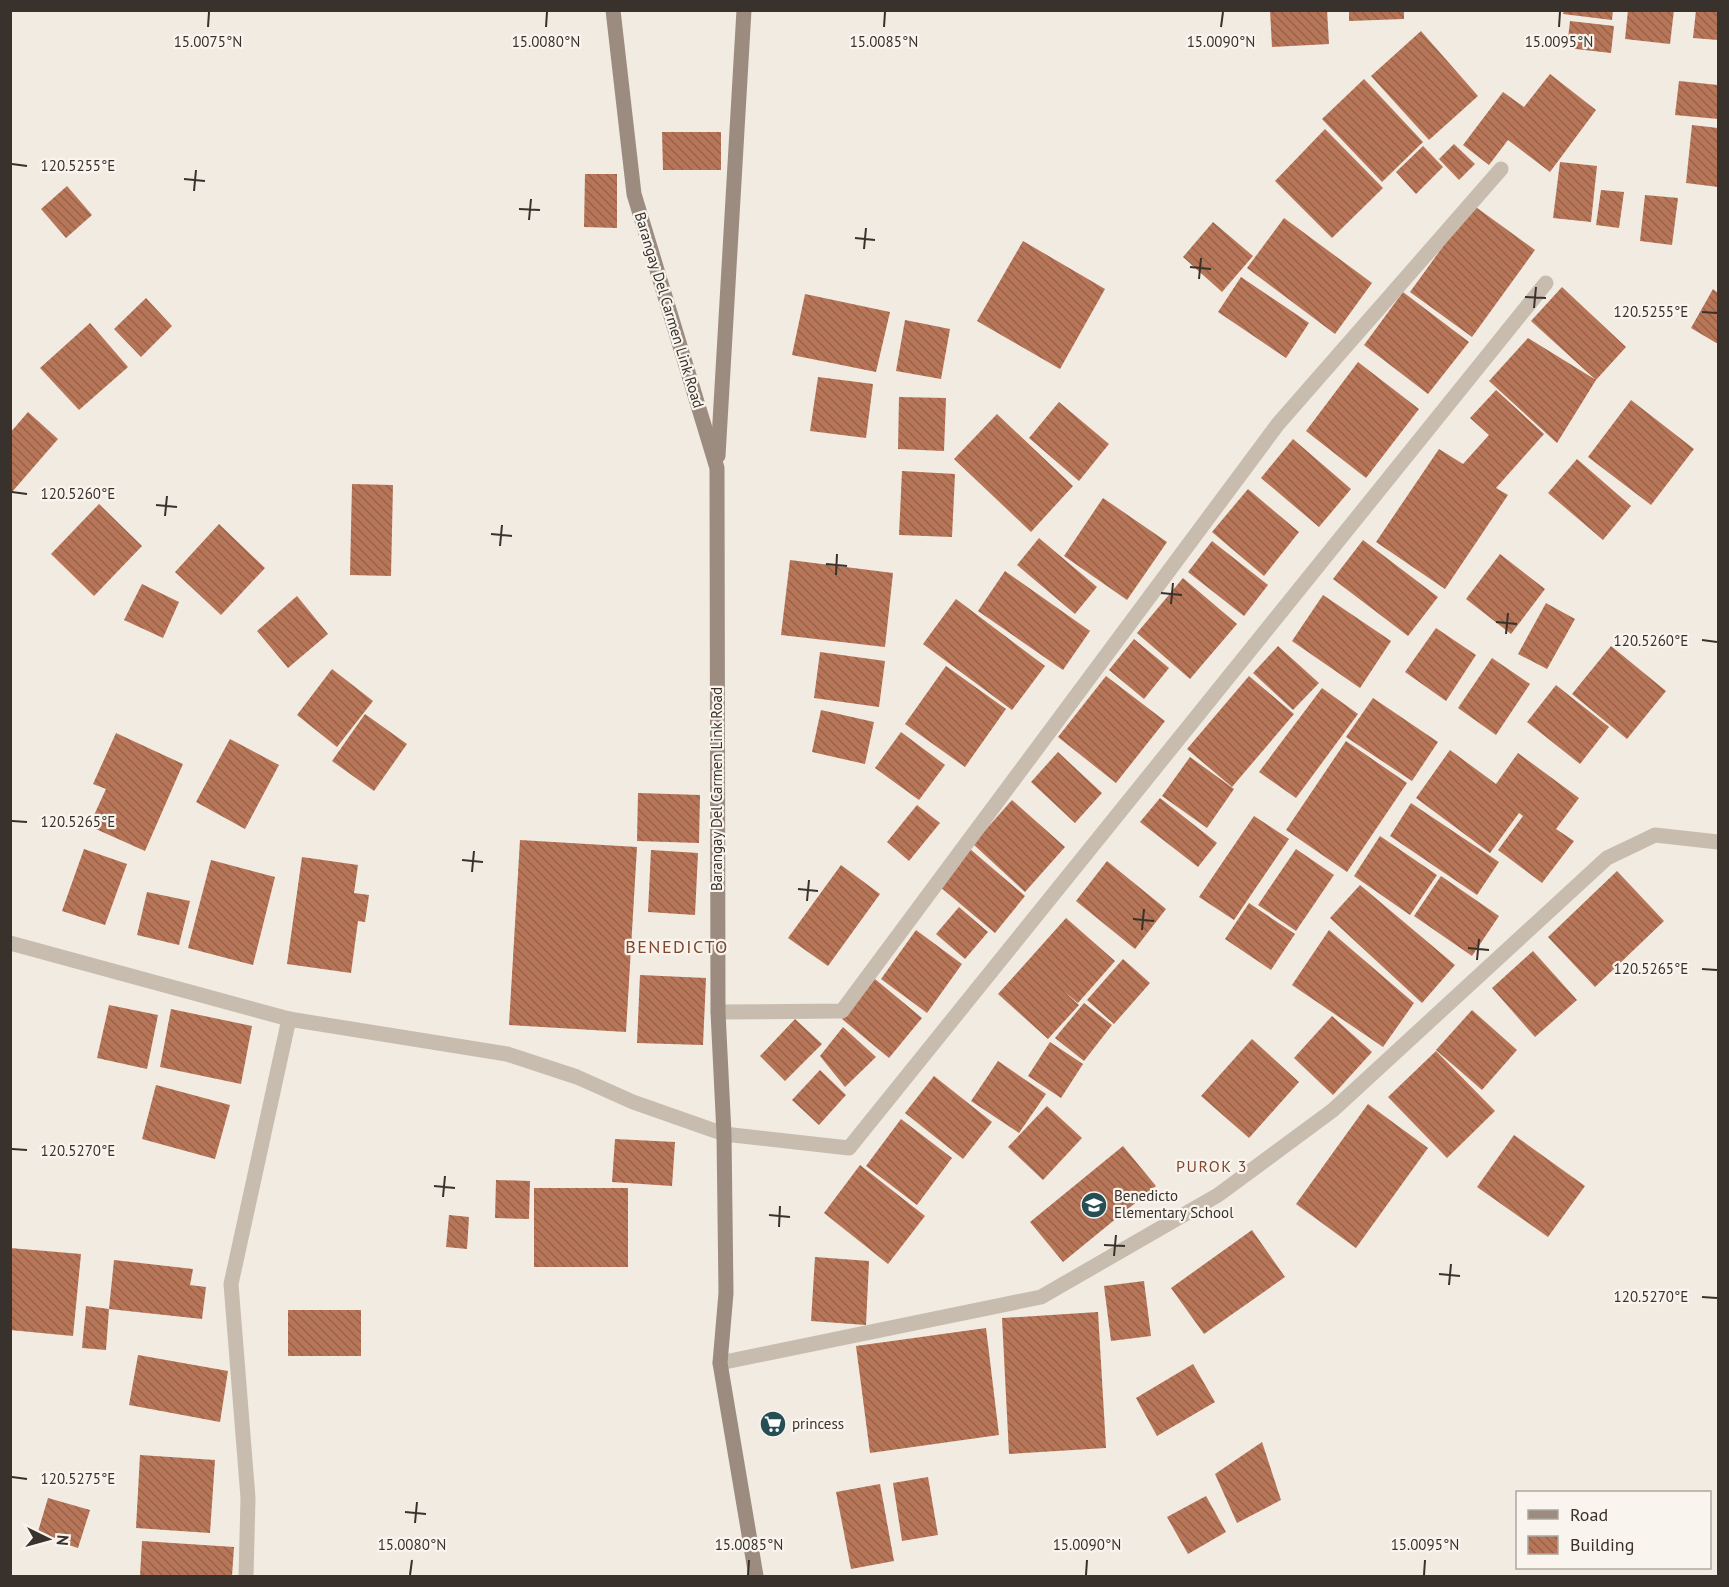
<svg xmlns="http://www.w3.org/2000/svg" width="1729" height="1587" viewBox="0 0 1729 1587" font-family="'PT Sans',sans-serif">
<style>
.building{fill:url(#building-back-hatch)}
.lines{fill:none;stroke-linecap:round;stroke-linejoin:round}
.street{stroke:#c8bcaf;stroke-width:15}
.secondary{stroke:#9c8c80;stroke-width:15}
.ticks{fill:none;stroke:#38312c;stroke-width:2}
.labels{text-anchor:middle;stroke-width:4.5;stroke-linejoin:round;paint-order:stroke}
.street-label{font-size:15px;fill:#38312c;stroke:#f9f5ee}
.poi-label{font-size:15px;fill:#38312c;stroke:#f9f5ee;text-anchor:start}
.neighbourhood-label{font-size:16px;letter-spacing:1.5px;fill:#7e472e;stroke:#f9f5ee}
.quarter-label{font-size:18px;letter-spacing:1.5px;fill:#7e472e;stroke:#f9f5ee}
.ticks-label{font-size:15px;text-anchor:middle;fill:#38312c;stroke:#f9f5ee;stroke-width:4.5;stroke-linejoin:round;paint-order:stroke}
</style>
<defs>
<pattern id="building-back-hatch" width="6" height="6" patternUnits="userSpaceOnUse" patternTransform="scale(1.5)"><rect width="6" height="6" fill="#b87659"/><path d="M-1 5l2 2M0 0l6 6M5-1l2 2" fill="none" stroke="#97614a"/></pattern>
</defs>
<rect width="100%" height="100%" fill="#f1ebe2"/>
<g class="building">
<path d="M 1270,10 L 1327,10 L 1329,44 L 1272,47 Z"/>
<path d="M 1349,10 L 1404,10 L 1404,19 L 1349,21 Z"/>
<path d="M 1564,10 L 1613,10 L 1612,20 L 1563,14 Z"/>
<path d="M 1628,10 L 1674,10 L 1670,44 L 1625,39 Z"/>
<path d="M 1696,10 L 1718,10 L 1718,40 L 1693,38 Z"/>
<path d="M 1570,21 L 1614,26 L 1611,53 L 1567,48 Z"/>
<path d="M 1421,31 L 1478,96 L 1429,140 L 1371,76 Z"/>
<path d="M 1550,74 L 1596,110 L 1550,172 L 1508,140 L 1489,165 L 1463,145 L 1503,92 L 1524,107 Z"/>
<path d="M 1364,79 L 1423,142 L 1382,182 L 1322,119 Z"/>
<path d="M 1679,81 L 1718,85 L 1718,119 L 1675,115 Z"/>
<path d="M 1692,125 L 1718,128 L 1718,187 L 1686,183 Z"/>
<path d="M 1325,129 L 1383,188 L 1332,238 L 1275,181 Z"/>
<path d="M 662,132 L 721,132 L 721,170 L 663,170 Z"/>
<path d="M 1454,144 L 1475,164 L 1459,180 L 1439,159 Z"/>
<path d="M 1423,146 L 1443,167 L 1416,194 L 1396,172 Z"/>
<path d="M 1560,162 L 1597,166 L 1591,222 L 1553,218 Z"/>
<path d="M 585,174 L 617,174 L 617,228 L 584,227 Z"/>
<path d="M 67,186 L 92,215 L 66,238 L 41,209 Z"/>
<path d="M 1601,190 L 1624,192 L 1619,228 L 1596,225 Z"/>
<path d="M 1645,195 L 1678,198 L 1672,245 L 1640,241 Z"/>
<path d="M 1473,205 L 1535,250 L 1472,337 L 1410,292 Z"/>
<path d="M 1284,218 L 1372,283 L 1335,334 L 1247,268 Z"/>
<path d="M 1213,222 L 1253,256 L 1222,292 L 1183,257 Z"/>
<path d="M 1023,241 L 1105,289 L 1060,369 L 977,321 Z"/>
<path d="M 1241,277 L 1309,323 L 1286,358 L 1218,312 Z"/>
<path d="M 1562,287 L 1626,347 L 1596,380 L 1557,443 L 1489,381 L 1528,338 L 1596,380 L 1531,321 Z"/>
<path d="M 1713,289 L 1718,293 L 1718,344 L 1691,328 Z"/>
<path d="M 1403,292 L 1469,342 L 1428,394 L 1364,345 Z"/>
<path d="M 805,294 L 890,312 L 876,372 L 792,355 Z"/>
<path d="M 146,298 L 172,326 L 141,357 L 114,329 Z"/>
<path d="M 905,320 L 950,329 L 941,379 L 896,371 Z"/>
<path d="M 90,323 L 128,367 L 79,410 L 40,368 Z"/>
<path d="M 1358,362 L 1419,409 L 1366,478 L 1306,431 Z"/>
<path d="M 818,377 L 873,384 L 866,438 L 810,431 Z"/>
<path d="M 1496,390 L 1544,434 L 1496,488 L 1508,495 L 1445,589 L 1376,542 L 1439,449 L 1463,464 L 1489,435 L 1470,418 Z"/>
<path d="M 899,397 L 946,398 L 944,451 L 898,449 Z"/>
<path d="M 1631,400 L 1694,449 L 1651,505 L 1588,457 Z"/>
<path d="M 1059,402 L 1109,444 L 1079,481 L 1029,438 Z"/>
<path d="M 28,412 L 58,439 L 12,492 L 10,433 Z"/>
<path d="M 997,414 L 1073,486 L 1031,532 L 954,459 Z"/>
<path d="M 1293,439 L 1351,489 L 1319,527 L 1261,478 Z"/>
<path d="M 1577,459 L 1631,506 L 1603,540 L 1548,493 Z"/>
<path d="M 902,471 L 955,474 L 952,537 L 899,535 Z"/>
<path d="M 352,484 L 393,485 L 391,576 L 350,575 Z"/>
<path d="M 1248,489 L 1299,532 L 1264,576 L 1212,532 Z"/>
<path d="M 1103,498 L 1167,542 L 1127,600 L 1064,556 Z"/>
<path d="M 99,504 L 142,546 L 94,596 L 51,554 Z"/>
<path d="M 219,524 L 265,568 L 221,615 L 175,572 Z"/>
<path d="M 1039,538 L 1097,587 L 1075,614 L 1017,565 Z"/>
<path d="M 1363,540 L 1438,597 L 1408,636 L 1333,579 Z"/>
<path d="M 1212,541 L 1268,585 L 1244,616 L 1188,572 Z"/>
<path d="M 1500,554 L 1545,589 L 1511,634 L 1466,599 Z"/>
<path d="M 790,560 L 893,573 L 885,647 L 781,635 Z"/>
<path d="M 1005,571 L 1090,631 L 1063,670 L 978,611 Z"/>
<path d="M 1183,578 L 1237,624 L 1190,679 L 1137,633 Z"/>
<path d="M 142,584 L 179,602 L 163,638 L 124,620 Z"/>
<path d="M 1323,595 L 1391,641 L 1360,688 L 1292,641 Z"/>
<path d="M 297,596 L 328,634 L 288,668 L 257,631 Z"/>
<path d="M 956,599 L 1045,666 L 1012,710 L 923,644 Z"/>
<path d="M 1546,603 L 1575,619 L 1547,669 L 1518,654 Z"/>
<path d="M 1436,628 L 1476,655 L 1446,701 L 1405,672 Z"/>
<path d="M 1134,639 L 1169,668 L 1144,699 L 1109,670 Z"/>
<path d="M 1278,646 L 1319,683 L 1293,710 L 1253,673 Z"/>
<path d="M 1611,646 L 1666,691 L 1627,739 L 1572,694 Z"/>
<path d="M 820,652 L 885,661 L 879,707 L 814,698 Z"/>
<path d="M 1492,658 L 1530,684 L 1496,735 L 1458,708 Z"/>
<path d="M 946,666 L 1006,709 L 965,767 L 905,724 Z"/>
<path d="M 332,669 L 373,701 L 337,747 L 297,715 Z"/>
<path d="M 1106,676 L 1165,721 L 1116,783 L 1058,737 Z"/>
<path d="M 1249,676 L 1294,714 L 1232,787 L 1187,749 Z"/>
<path d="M 1556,685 L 1609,727 L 1580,764 L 1527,722 Z"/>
<path d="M 1322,688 L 1358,714 L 1296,798 L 1259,772 Z"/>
<path d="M 1373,698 L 1438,742 L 1412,781 L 1346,737 Z"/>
<path d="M 821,710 L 874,722 L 865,764 L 812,752 Z"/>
<path d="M 365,714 L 407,744 L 374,791 L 332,761 Z"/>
<path d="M 901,732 L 945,765 L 919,800 L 875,768 Z"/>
<path d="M 116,733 L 183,764 L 145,851 L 89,826 L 106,789 L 93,784 Z"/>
<path d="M 230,739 L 279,765 L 245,829 L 196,802 Z"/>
<path d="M 1346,741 L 1407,783 L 1347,872 L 1286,830 Z"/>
<path d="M 1450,750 L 1496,784 L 1518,753 L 1579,798 L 1556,829 L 1574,841 L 1542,883 L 1498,850 L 1523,816 L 1519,813 L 1490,853 L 1416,798 Z"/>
<path d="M 1058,752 L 1102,793 L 1075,823 L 1031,782 Z"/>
<path d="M 1190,757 L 1234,789 L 1207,828 L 1162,796 Z"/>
<path d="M 638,793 L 700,795 L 699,843 L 637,841 Z"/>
<path d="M 1160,798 L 1217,843 L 1198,867 L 1140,822 Z"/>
<path d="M 1012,800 L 1065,847 L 1025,892 L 973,844 Z"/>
<path d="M 1411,803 L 1499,862 L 1477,895 L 1390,836 Z"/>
<path d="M 917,805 L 940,823 L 909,861 L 887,842 Z"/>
<path d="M 1254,816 L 1289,839 L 1234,920 L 1199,897 Z"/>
<path d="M 1380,836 L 1437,875 L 1410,915 L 1354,876 Z"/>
<path d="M 520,840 L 637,847 L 626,1032 L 509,1025 Z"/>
<path d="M 84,849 L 127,864 L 105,925 L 62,911 Z"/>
<path d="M 970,849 L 1025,896 L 995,933 L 939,886 Z"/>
<path d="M 1296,849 L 1334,875 L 1296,931 L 1258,905 Z"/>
<path d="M 651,850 L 698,853 L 695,915 L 648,912 Z"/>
<path d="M 302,857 L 358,865 L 354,893 L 369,895 L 365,922 L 358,921 L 351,973 L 287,964 Z"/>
<path d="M 211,860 L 275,877 L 253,965 L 188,948 Z"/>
<path d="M 1107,861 L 1166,909 L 1135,949 L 1076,901 Z"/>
<path d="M 841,865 L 880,894 L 828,966 L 788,938 Z"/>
<path d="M 1617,871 L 1664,921 L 1595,987 L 1548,937 Z"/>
<path d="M 1441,876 L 1499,916 L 1472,956 L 1414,916 Z"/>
<path d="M 1360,885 L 1455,965 L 1422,1003 L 1330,918 Z"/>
<path d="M 147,892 L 190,901 L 179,945 L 137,935 Z"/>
<path d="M 1249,903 L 1295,934 L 1271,970 L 1225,939 Z"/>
<path d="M 959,907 L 988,932 L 965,959 L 936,934 Z"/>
<path d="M 1066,918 L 1115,961 L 1078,1003 L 1062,990 L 1079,1005 L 1048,1039 L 998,994 Z"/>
<path d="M 916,930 L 962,964 L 927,1013 L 881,979 Z"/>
<path d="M 1329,930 L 1414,1003 L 1383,1047 L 1292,985 Z"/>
<path d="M 1533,951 L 1577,1000 L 1535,1037 L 1492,988 Z"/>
<path d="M 1123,959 L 1150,983 L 1114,1024 L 1087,1000 Z"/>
<path d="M 640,975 L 706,978 L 703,1045 L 637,1043 Z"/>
<path d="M 875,979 L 922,1018 L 889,1058 L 842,1019 Z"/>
<path d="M 1084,1003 L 1112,1025 L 1084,1061 L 1055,1038 Z"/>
<path d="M 109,1005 L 158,1015 L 147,1069 L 97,1058 Z"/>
<path d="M 171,1009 L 252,1026 L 241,1084 L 160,1067 Z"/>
<path d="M 1472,1010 L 1517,1050 L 1482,1090 L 1436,1050 Z"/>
<path d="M 1332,1016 L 1372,1052 L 1333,1095 L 1294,1058 Z"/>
<path d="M 795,1019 L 822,1044 L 785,1081 L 760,1056 Z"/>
<path d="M 843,1027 L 876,1057 L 845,1087 L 820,1056 Z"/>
<path d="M 1252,1039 L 1299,1082 L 1249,1138 L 1201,1096 Z"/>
<path d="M 1050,1042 L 1083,1064 L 1061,1098 L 1028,1076 Z"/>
<path d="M 1436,1051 L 1495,1111 L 1447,1158 L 1388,1097 Z"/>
<path d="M 998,1061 L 1046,1094 L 1019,1133 L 971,1101 Z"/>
<path d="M 820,1070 L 846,1095 L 819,1125 L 792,1100 Z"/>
<path d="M 934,1076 L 992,1122 L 963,1159 L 905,1113 Z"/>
<path d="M 156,1085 L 230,1105 L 215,1159 L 142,1139 Z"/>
<path d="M 1368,1104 L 1428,1148 L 1356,1248 L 1296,1204 Z"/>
<path d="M 1047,1106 L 1082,1138 L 1043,1180 L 1008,1147 Z"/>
<path d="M 901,1119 L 952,1158 L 917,1205 L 866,1166 Z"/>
<path d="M 1514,1135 L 1585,1186 L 1548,1237 L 1477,1187 Z"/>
<path d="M 615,1139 L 675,1142 L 672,1186 L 612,1182 Z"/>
<path d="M 1123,1146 L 1156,1186 L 1063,1262 L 1030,1222 Z"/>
<path d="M 860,1165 L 925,1216 L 888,1264 L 824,1213 Z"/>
<path d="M 496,1180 L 530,1181 L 529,1219 L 495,1218 Z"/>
<rect x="534" y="1188" width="94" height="79"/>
<path d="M 449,1215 L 469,1217 L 467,1249 L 446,1247 Z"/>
<path d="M 1252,1230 L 1285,1277 L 1204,1334 L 1171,1288 Z"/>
<path d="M 10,1248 L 81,1254 L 73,1336 L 10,1330 Z"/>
<path d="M 815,1257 L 869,1261 L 866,1325 L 811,1321 Z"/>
<path d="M 114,1260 L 193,1269 L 190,1285 L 206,1287 L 202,1319 L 109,1309 Z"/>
<path d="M 1144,1281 L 1151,1336 L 1111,1341 L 1104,1286 Z"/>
<path d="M 86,1306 L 109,1309 L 106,1350 L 82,1348 Z"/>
<rect x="288" y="1310" width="73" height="46"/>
<path d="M 1098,1312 L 1106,1448 L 1009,1454 L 1002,1318 Z"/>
<path d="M 986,1328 L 999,1435 L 870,1453 L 856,1346 Z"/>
<path d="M 138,1355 L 228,1371 L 220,1422 L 129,1405 Z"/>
<path d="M 1193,1364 L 1215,1402 L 1157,1436 L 1136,1398 Z"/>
<path d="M 1262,1442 L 1281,1500 L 1237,1523 L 1215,1474 Z"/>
<path d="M 140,1455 L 215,1460 L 210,1533 L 136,1528 Z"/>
<path d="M 928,1477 L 938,1535 L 902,1541 L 893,1483 Z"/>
<path d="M 880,1484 L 894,1561 L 851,1569 L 836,1492 Z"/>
<path d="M 1206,1496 L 1226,1532 L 1188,1554 L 1167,1517 Z"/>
<path d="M 48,1498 L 90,1510 L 78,1548 L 37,1535 Z"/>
<path d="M 142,1541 L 234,1547 L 232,1576 L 140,1576 Z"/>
</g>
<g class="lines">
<g class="street">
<path d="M 10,943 L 289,1019 L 507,1054 L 577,1077 L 633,1102 L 724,1134 L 849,1148 L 1546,283"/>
<path d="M 718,1012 L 842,1011 L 1278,424 L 1501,169"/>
<path d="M 720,1363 L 1041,1297 L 1218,1195 L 1333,1110 L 1607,858 L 1655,835 L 1718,842"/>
<path d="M 246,1576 L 248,1498 L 231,1284 L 289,1019"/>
</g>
<g class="secondary">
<path d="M 613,10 L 634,194 L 717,468 L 718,1012 L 724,1134 L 726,1293 L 720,1363 L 756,1576"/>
<path d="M 718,456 L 744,10"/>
</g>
</g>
<path class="ticks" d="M 208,27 L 209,12M 546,27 L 547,12M 884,27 L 885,12M 1221,27 L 1223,12M 1559,27 L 1560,12M 12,164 L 27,166M 184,179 L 205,181M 194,191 L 196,170M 519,209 L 540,210M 529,220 L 531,199M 855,238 L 875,240M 864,249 L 866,228M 1190,267 L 1211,269M 1199,279 L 1201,258M 1525,297 L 1546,298M 1534,308 L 1536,287M 1702,312 L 1717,313M 12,492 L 27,494M 156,505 L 177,507M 165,516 L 167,496M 491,534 L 512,536M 500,546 L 502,525M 826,564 L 847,566M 836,575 L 837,554M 1161,593 L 1182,595M 1171,604 L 1173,583M 1496,622 L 1517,624M 1506,634 L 1508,613M 1702,640 L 1717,642M 12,821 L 27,822M 462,860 L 483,862M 472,872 L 474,851M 798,889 L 818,891M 807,901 L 809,880M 1133,919 L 1154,921M 1142,930 L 1144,909M 1468,948 L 1489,950M 1477,960 L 1479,939M 1702,969 L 1717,970M 12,1149 L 27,1150M 434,1186 L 455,1188M 443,1197 L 445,1176M 769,1215 L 790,1217M 779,1227 L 780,1206M 1104,1245 L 1125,1246M 1114,1256 L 1116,1235M 1439,1274 L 1460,1276M 1449,1285 L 1451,1264M 1702,1297 L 1717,1298M 12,1477 L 27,1479M 405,1512 L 426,1514M 415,1523 L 417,1502M 410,1575 L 412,1560M 748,1575 L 749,1560M 1086,1575 L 1087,1560M 1424,1575 L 1425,1560"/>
<defs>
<symbol id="school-disc" viewBox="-11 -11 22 22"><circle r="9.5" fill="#264f55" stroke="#f9f5ee"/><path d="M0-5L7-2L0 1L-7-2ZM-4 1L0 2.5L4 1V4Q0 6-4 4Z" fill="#fff"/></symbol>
<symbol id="supermarket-disc" viewBox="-11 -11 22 22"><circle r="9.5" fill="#264f55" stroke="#f9f5ee"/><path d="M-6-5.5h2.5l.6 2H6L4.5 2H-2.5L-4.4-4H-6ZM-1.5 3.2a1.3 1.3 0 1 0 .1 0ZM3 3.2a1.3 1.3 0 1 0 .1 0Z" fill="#fff"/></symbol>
</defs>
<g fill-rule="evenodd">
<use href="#school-disc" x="1079" y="1190" width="30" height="30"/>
<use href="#supermarket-disc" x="758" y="1409" width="30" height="30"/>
</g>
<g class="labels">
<g class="street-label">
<text transform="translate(669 310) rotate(73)" y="5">Barangay Del Carmen Link Road</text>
<text transform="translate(717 789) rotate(-90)" y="5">Barangay Del Carmen Link Road</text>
</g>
<g class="poi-label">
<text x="1114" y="1201">Benedicto<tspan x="1114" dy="17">Elementary School</tspan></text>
<text x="792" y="1429">princess</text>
</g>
<g class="neighbourhood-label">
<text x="1212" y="1172">PUROK 3</text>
</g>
<g class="quarter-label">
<text x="677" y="953">BENEDICTO</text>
</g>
</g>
<g class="ticks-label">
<text x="208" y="47">15.0075°N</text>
<text x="546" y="47">15.0080°N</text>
<text x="884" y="47">15.0085°N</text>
<text x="1221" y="47">15.0090°N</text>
<text x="1559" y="47">15.0095°N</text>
<text x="78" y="171">120.5255°E</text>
<text x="1651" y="317">120.5255°E</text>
<text x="78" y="499">120.5260°E</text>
<text x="1651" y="646">120.5260°E</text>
<text x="78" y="827">120.5265°E</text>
<text x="1651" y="974">120.5265°E</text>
<text x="78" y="1156">120.5270°E</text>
<text x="1651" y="1302">120.5270°E</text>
<text x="78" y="1484">120.5275°E</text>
<text x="412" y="1550">15.0080°N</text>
<text x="749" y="1550">15.0085°N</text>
<text x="1087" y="1550">15.0090°N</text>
<text x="1425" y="1550">15.0095°N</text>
</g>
<rect width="1729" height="1587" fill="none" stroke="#38312c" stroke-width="24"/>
<rect x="1516" y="1491" width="195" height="78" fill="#f9f5ee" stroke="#aca7a0" stroke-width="1.5"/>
<rect x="1528" y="1510" width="30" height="9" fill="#9c8c80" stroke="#aca7a0" stroke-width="1.5"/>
<text x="1570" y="1521" font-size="18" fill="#38312c">Road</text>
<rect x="1528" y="1536" width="30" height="18" fill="url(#building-back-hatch)" stroke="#aca7a0" stroke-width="1.5"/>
<text x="1570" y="1551" font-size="18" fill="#38312c">Building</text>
<g transform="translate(48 1539) rotate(95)" stroke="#f9f5ee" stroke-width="4.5" paint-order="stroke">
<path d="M0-4.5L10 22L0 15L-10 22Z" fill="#38312c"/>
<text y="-9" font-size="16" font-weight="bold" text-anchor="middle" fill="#38312c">N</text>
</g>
</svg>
